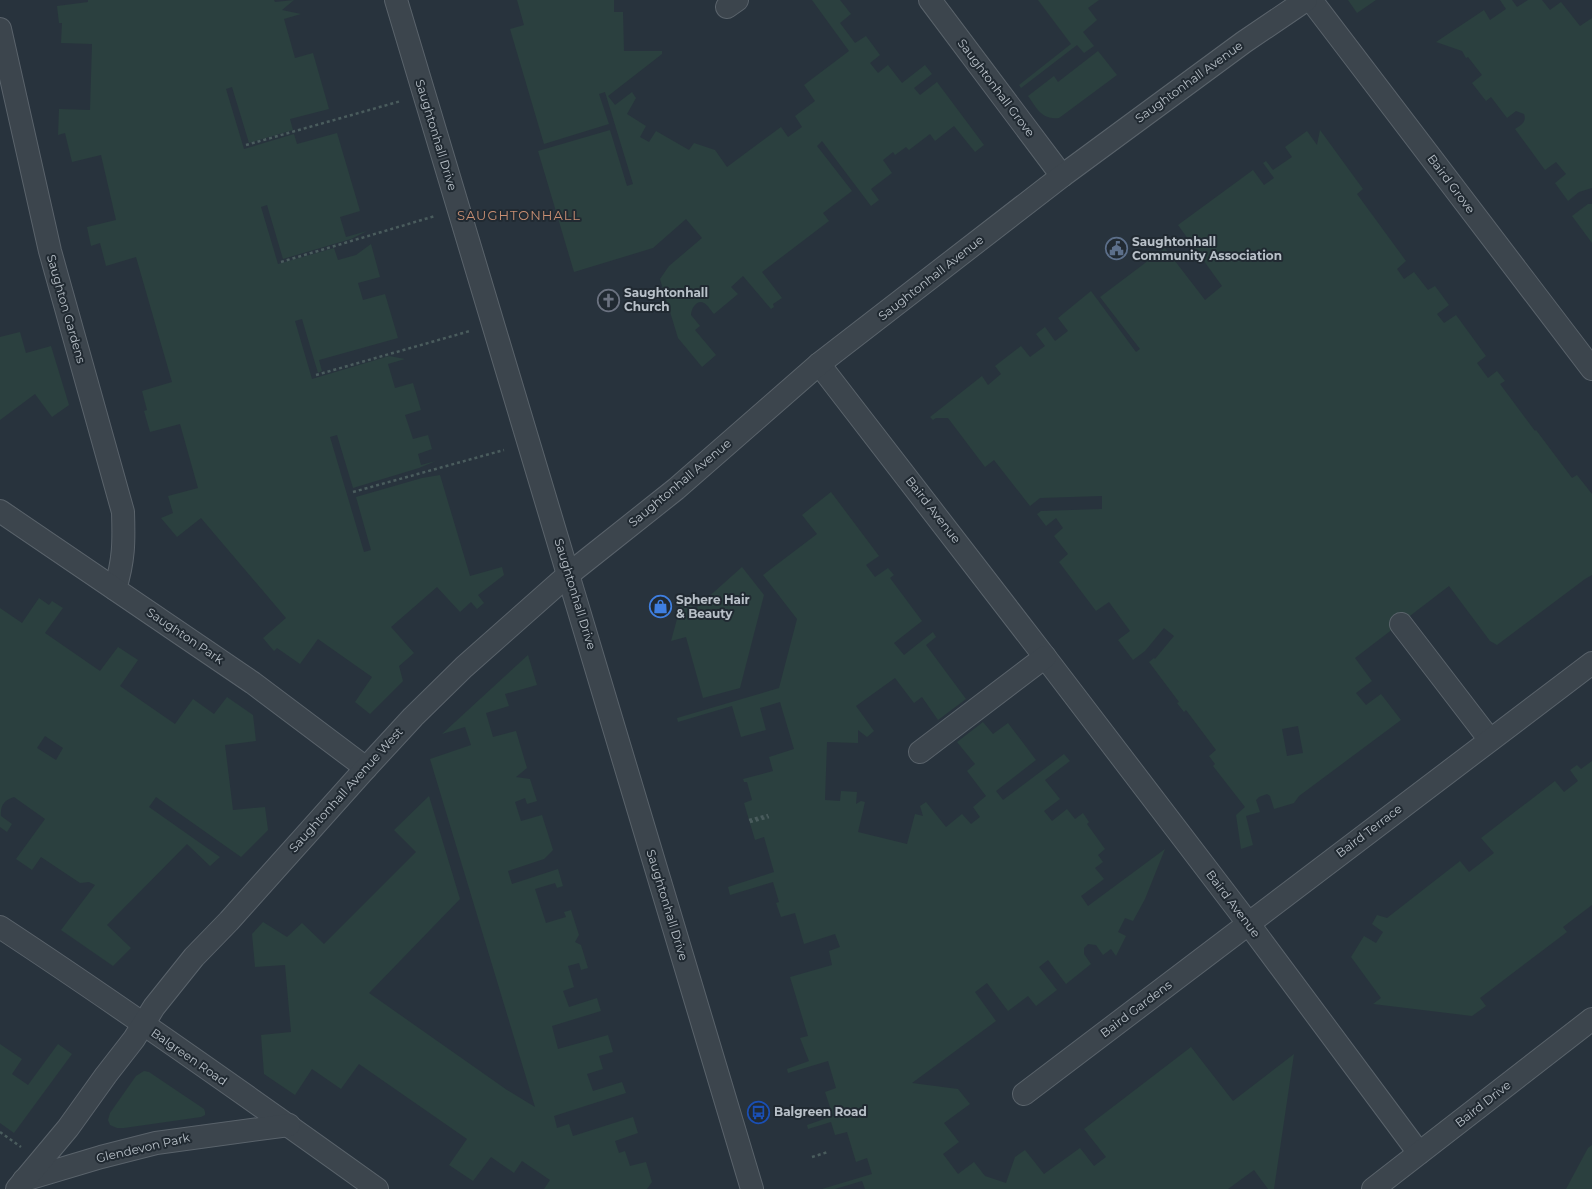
<svg xmlns="http://www.w3.org/2000/svg" width="1592" height="1189" viewBox="0 0 1592 1189" font-family="Montserrat,sans-serif">
<style>
.green{fill:#2b403f;fill-rule:evenodd}
.lines{fill:none;stroke-linecap:round;stroke-linejoin:round}
.minor-casing{stroke:#5a636b;stroke-width:24}
.path{stroke:#4a5c5d;stroke-width:2.5;stroke-dasharray:3 3;stroke-linecap:butt}
.minor{stroke:#3c454d;stroke-width:22}
.labels{text-anchor:middle;stroke-width:4;stroke-linejoin:round;paint-order:stroke}
.street-label{font-size:12px;fill:#b8c0c8;stroke:#212a32}
.poi-label{font-size:12px;font-weight:bold;fill:#b8c0c8;stroke:#212a32;text-anchor:start}
.neighbourhood-label{font-size:13px;letter-spacing:1px;fill:#c98f73;stroke:#212a32}
</style>
<rect width="100%" height="100%" fill="#28333d"/>
<g class="green">
<path d="M 88,0 L 274,0 L 275,2 L 294,0 L 282,10 L 301,14 L 284,19 L 295,58 L 313,53 L 329,109 L 290,119 L 293,130 L 249,143 L 232,87 L 226,89 L 244,149 L 294,134 L 297,144 L 337,133 L 360,211 L 340,217 L 346,237 L 367,231 L 351,239 L 283,259 L 267,205 L 261,207 L 278,264 L 334,248 L 338,260 L 356,255 L 371,244 L 380,277 L 358,283 L 363,300 L 385,294 L 398,338 L 319,360 L 322,371 L 318,373 L 302,319 L 295,321 L 312,379 L 389,356 L 405,359 L 388,364 L 395,388 L 413,383 L 421,410 L 405,415 L 413,439 L 428,435 L 432,449 L 418,454 L 421,465 L 436,461 L 419,468 L 353,488 L 337,435 L 330,437 L 364,552 L 371,550 L 356,497 L 422,478 L 440,475 L 470,576 L 502,567 L 504,575 L 478,595 L 484,603 L 477,609 L 471,602 L 460,612 L 437,587 L 391,627 L 414,653 L 399,666 L 403,681 L 370,714 L 355,702 L 372,677 L 318,639 L 300,664 L 277,648 L 274,651 L 263,638 L 286,618 L 201,518 L 177,537 L 161,518 L 173,513 L 168,496 L 198,488 L 180,424 L 150,432 L 144,411 L 147,410 L 142,391 L 172,382 L 136,257 L 106,266 L 100,243 L 91,246 L 87,227 L 116,220 L 101,155 L 72,162 L 65,133 L 58,135 L 59,109 L 90,110 L 92,44 L 61,43 L 62,23 L 59,23 L 57,6 L 88,2 Z"/>
<path d="M 517,0 L 614,0 L 614,12 L 623,12 L 624,51 L 662,51 L 662,54 L 608,96 L 615,105 L 632,92 L 636,98 L 627,114 L 646,126 L 640,137 L 649,142 L 656,131 L 689,150 L 694,143 L 715,150 L 727,167 L 781,127 L 788,137 L 802,127 L 795,116 L 815,101 L 804,85 L 849,51 L 812,0 L 840,0 L 851,14 L 840,23 L 855,43 L 866,36 L 880,55 L 870,63 L 878,73 L 888,65 L 902,83 L 925,65 L 932,74 L 914,88 L 920,95 L 937,82 L 984,145 L 975,152 L 954,126 L 935,141 L 930,134 L 909,150 L 906,147 L 895,155 L 893,152 L 883,160 L 892,173 L 871,189 L 879,200 L 871,206 L 822,141 L 817,146 L 852,191 L 823,213 L 829,221 L 762,272 L 782,298 L 773,304 L 774,307 L 771,309 L 743,276 L 731,287 L 738,294 L 714,314 C 711,311 708,305 704,303 C 697,299 691,309 691,315 L 700,326 L 695,330 L 716,355 L 702,367 L 678,338 L 660,279 L 669,266 L 702,238 L 686,219 L 653,248 L 574,272 L 538,151 L 610,130 L 627,186 L 633,184 L 605,92 L 599,94 L 609,124 L 544,144 L 510,29 L 524,25 Z"/>
<path d="M 1038,0 L 1099,0 L 1088,8 L 1097,20 L 1083,32 L 1094,46 L 1084,53 L 1077,45 L 1021,88 L 1019,85 L 1071,44 Z"/>
<path d="M 1348,0 L 1376,0 L 1357,13 Z"/>
<path d="M 1500,0 L 1512,0 L 1517,7 L 1528,0 L 1542,0 L 1550,10 L 1561,2 L 1580,26 L 1592,18 L 1592,188 L 1579,192 L 1568,201 L 1555,183 L 1566,174 L 1556,162 L 1545,170 L 1515,129 C 1521,125 1527,122 1524,114 L 1516,111 L 1507,118 L 1491,97 L 1486,101 L 1472,83 L 1482,75 L 1468,57 L 1466,58 L 1462,51 L 1436,42 L 1484,10 L 1490,20 L 1506,9 Z"/>
<path d="M 1098,51 L 1117,75 L 1059,118 C 1041,120 1037,108 1028,96 L 1054,76 L 1058,82 Z"/>
<path d="M 1320,130 L 1363,189 L 1357,194 L 1406,261 L 1397,269 L 1404,279 L 1414,272 L 1428,290 L 1435,286 L 1449,305 L 1437,314 L 1444,323 L 1456,315 L 1486,356 L 1477,363 L 1488,378 L 1497,371 L 1505,381 L 1500,384 L 1535,431 L 1536,430 L 1572,478 L 1577,475 L 1592,494 L 1592,575 L 1585,579 L 1497,645 L 1490,641 L 1449,586 L 1355,658 L 1372,681 L 1356,693 L 1366,705 L 1381,694 L 1401,720 L 1299,796 L 1294,803 L 1274,809 L 1270,796 L 1267,794 L 1259,797 L 1256,800 L 1260,812 L 1246,816 L 1253,845 L 1241,849 L 1236,815 L 1245,807 L 1213,766 L 1215,764 L 1209,756 L 1216,750 L 1186,710 L 1184,712 L 1177,703 L 1179,702 L 1149,662 L 1154,658 L 1155,659 L 1174,636 L 1164,628 L 1145,651 L 1133,660 L 1118,640 L 1130,631 L 1109,602 L 1096,611 L 1059,562 L 1068,554 L 1054,536 L 1063,528 L 1056,518 L 1046,526 L 1037,514 L 1041,511 L 1102,509 L 1102,496 L 1040,498 L 1030,506 L 994,460 L 985,467 L 948,418 L 936,418 L 933,420 L 930,417 L 982,376 L 988,385 L 1001,374 L 995,366 L 1021,346 L 1030,357 L 1045,346 L 1036,334 L 1045,327 L 1055,341 L 1068,331 L 1058,318 L 1091,291 L 1136,352 L 1140,349 L 1100,297 L 1165,248 L 1205,300 L 1222,286 L 1178,225 L 1253,170 L 1264,185 L 1274,178 L 1263,163 L 1266,161 L 1273,170 L 1292,157 L 1285,147 L 1307,131 L 1317,145 ZM 1298,726 L 1303,753 L 1287,756 L 1282,729 Z"/>
<path d="M 1588,204 L 1592,204 L 1592,243 L 1572,216 Z"/>
<path d="M 20,332 L 26,353 L 51,346 L 69,405 L 52,417 L 35,394 L 0,420 L 0,337 Z"/>
<path d="M 831,492 L 879,556 L 866,565 L 875,577 L 888,568 L 894,575 L 890,578 L 922,621 L 894,643 L 904,655 L 933,632 L 936,637 L 926,645 L 966,699 L 938,720 L 922,697 L 914,703 L 895,678 L 856,706 L 874,731 L 867,737 L 858,730 L 858,743 L 827,742 L 825,800 L 840,801 L 841,791 L 857,792 L 856,804 L 861,801 L 865,802 L 858,832 L 907,844 L 915,814 L 923,816 L 920,806 L 926,802 L 946,827 L 962,814 L 971,824 L 980,817 L 973,807 L 986,796 L 967,771 L 975,764 L 957,742 L 983,722 L 993,734 L 1008,723 L 1036,760 L 996,791 L 1003,800 L 1064,754 L 1070,761 L 1045,780 L 1060,799 L 1044,811 L 1052,821 L 1067,809 L 1075,819 L 1083,813 L 1089,822 L 1087,824 L 1105,849 L 1098,855 L 1103,862 L 1095,868 L 1104,879 L 1081,896 L 1088,906 L 1165,849 L 1145,899 L 1133,921 L 1125,918 L 1118,932 L 1126,936 L 1116,956 L 1111,949 L 1103,955 L 1096,945 L 1088,944 L 1084,948 L 1084,954 L 1091,964 L 1066,984 L 1048,960 L 1039,967 L 1057,990 L 1036,1006 L 1028,996 L 1008,1011 L 987,983 L 975,992 L 996,1021 L 912,1083 L 958,1089 L 970,1104 L 944,1123 L 959,1142 L 943,1154 L 958,1174 L 974,1162 L 985,1176 L 1006,1183 L 1015,1157 L 1025,1150 L 1044,1174 L 1080,1148 L 1094,1166 L 1106,1157 L 1084,1129 L 1191,1047 L 1233,1101 L 1294,1054 L 1274,1189 L 1268,1189 L 1254,1170 L 1228,1189 L 865,1189 L 862,1181 L 835,1189 L 822,1189 L 872,1174 L 867,1158 L 856,1162 L 847,1132 L 835,1135 L 831,1122 L 808,1129 L 807,1125 L 833,1116 L 825,1092 L 836,1088 L 828,1061 L 788,1073 L 787,1069 L 809,1061 L 800,1038 L 808,1036 L 790,977 L 832,965 L 829,951 L 840,947 L 835,934 L 804,944 L 795,913 L 781,917 L 776,903 L 779,902 L 773,882 L 730,895 L 728,887 L 774,872 L 764,837 L 755,840 L 744,803 L 752,800 L 747,782 L 744,782 L 743,779 L 773,771 L 769,757 L 794,749 L 780,702 L 760,708 L 766,730 L 741,737 L 732,706 L 678,722 L 677,718 L 779,688 L 797,619 L 763,575 L 817,534 L 802,515 Z"/>
<path d="M 742,567 L 764,595 L 740,688 L 703,698 L 686,637 L 671,641 L 683,597 L 695,609 Z"/>
<path d="M 39,598 L 49,605 L 52,601 L 63,608 L 45,633 L 100,671 L 118,647 L 138,660 L 120,686 L 175,724 L 193,699 L 214,714 L 227,697 L 253,715 L 256,741 L 225,745 L 233,810 L 265,807 L 268,830 L 241,857 L 156,797 L 149,807 L 220,857 L 210,866 L 187,844 L 107,925 L 131,948 L 113,966 L 61,930 L 95,885 L 89,882 L 80,883 L 41,857 L 32,870 L 16,859 L 45,819 L 14,797 C 4,800 0,806 1,816 L 12,824 L 7,832 L 0,827 L 0,608 L 22,623 ZM 45,736 L 63,748 L 56,760 L 37,748 Z"/>
<path d="M 528,655 L 537,685 L 505,694 L 509,706 L 486,713 L 493,737 L 516,731 L 527,768 L 516,777 L 530,779 L 537,801 L 527,804 L 525,798 L 515,802 L 521,821 L 542,815 L 553,850 L 544,859 L 508,871 L 512,884 L 558,869 L 563,886 L 557,888 L 555,883 L 535,889 L 546,923 L 566,917 L 564,912 L 571,910 L 579,935 L 575,942 L 581,945 L 588,968 L 581,970 L 579,963 L 568,966 L 574,987 L 563,991 L 569,1007 L 597,998 L 601,1011 L 552,1026 L 558,1049 L 608,1035 L 613,1052 L 599,1056 L 603,1069 L 587,1074 L 593,1091 L 622,1082 L 626,1093 L 554,1116 L 557,1128 L 569,1124 L 573,1136 L 633,1117 L 638,1133 L 615,1141 L 619,1153 L 625,1151 L 630,1166 L 646,1162 L 652,1182 L 647,1189 L 544,1189 L 550,1180 L 522,1161 L 514,1173 L 491,1157 L 473,1181 L 449,1165 L 467,1139 L 359,1064 L 341,1089 L 312,1069 L 295,1095 L 264,1074 L 261,1035 L 291,1032 L 285,965 L 255,967 L 252,934 L 263,922 L 287,937 L 302,923 L 324,944 L 416,852 L 394,830 L 429,796 L 460,899 L 369,993 L 507,1090 L 535,1107 L 430,759 L 471,745 L 465,727 L 442,734 Z"/>
<path d="M 1592,761 L 1592,905 L 1563,927 L 1567,932 L 1480,998 L 1486,1006 L 1472,1016 L 1373,1004 L 1381,998 L 1351,957 L 1364,936 L 1376,943 L 1383,932 L 1372,924 L 1377,915 L 1387,918 L 1460,861 L 1469,872 L 1494,853 L 1481,838 L 1555,781 L 1564,792 L 1578,781 L 1570,770 L 1577,765 L 1581,769 Z"/>
<path d="M 0,1044 L 22,1059 L 12,1074 L 28,1085 L 58,1044 L 72,1054 L 14,1133 L 0,1123 Z"/>
<path d="M 144,1071 L 149,1072 L 204,1109 L 205,1112 L 205,1115 L 201,1117 L 124,1128 L 117,1128 L 110,1125 L 108,1120 L 110,1113 L 136,1076 Z"/>
<path d="M 1592,1145 L 1592,1189 L 1566,1189 L 1588,1148 Z"/>
</g>
<g class="lines">
<defs>
<g id="minor">
<path d="M 396,0 L 752,1189"/>
<path d="M 930,0 L 1062,176"/>
<path d="M 1311,0 L 1592,369"/>
<path d="M 727,7 L 737,0"/>
<path d="M 0,29 L 50,251 L 123,512 C 124,542 124,560 115,589"/>
<path d="M 819,364 L 1045,657 L 1248,923 L 1419,1153"/>
<path d="M 0,511 L 253,683 L 366,768"/>
<path d="M 1401,624 L 1490,740"/>
<path d="M 920,752 L 1045,657"/>
<path d="M 0,927 C 128,1011 253,1100 377,1189"/>
<path d="M 1024,1094 L 1592,663"/>
<path d="M 24,1180 L 101,1157 L 156,1143 L 289,1125"/>
<path d="M 17,1189 L 68,1128 L 106,1075 L 134,1039 L 154,1007 L 194,957 L 229,921 L 366,768 L 413,717 L 464,667 L 569,574 L 676,489 L 819,364 L 1062,176 L 1244,42 L 1306,0"/>
<path d="M 1373,1189 L 1592,1019"/>
</g>
</defs>
<use href="#minor" class="minor-casing"/>
<g class="path">
<path d="M 246,145 L 401,101"/>
<path d="M 281,262 L 435,216"/>
<path d="M 316,375 L 470,331"/>
<path d="M 353,492 L 504,450"/>
<path d="M 749,820 L 768,815"/>
<path d="M 750,822 L 769,817"/>
<path d="M 0,1132 L 21,1147"/>
<path d="M 812,1157 L 828,1152"/>
</g>
<use href="#minor" class="minor"/>
</g>
<defs>
<symbol id="civic-ring" viewBox="-11 -11 22 22"><circle r="9.5" fill="#212a32" stroke="#5c6f8a" stroke-width="1.5"/><path d="M-.6-6.5H3V-4.5H.6V-3L4-1V1h2V6H-6V1h2V-1L-.6-3ZM-1.2 2.5V6h2.4V2.5Z" fill="#5c6f8a"/></symbol>
<symbol id="church-ring" viewBox="-11 -11 22 22"><circle r="9.5" fill="#212a32" stroke="#6b7280" stroke-width="1.5"/><path d="M-1.2-6h2.4v3.5h3.3v2.4h-3.3V6h-2.4V-.1h-3.3v-2.4h3.3Z" fill="#6b7280"/></symbol>
<symbol id="shop-ring" viewBox="-11 -11 22 22"><circle r="9.5" fill="#212a32" stroke="#3f7fe0" stroke-width="1.5"/><path d="M-5-2.5h2.3a2.7 3.5 0 0 1 5.4 0H5L5.5 6h-11ZM-1.5-2.5h3a1.5 2.3 0 0 0-3 0Z" fill="#3f7fe0"/></symbol>
<symbol id="bus-ring" viewBox="-11 -11 22 22"><circle r="9.5" fill="#212a32" stroke="#1a4fb4" stroke-width="1.5"/><path d="M-5-6H5V4H4V6H2V4H-2V6H-4V4H-5ZM-3.5-4V0h7V-4ZM-3.5 1.2v1.5H-2V1.2ZM2 1.2v1.5H3.5V1.2Z" fill="#1a4fb4"/></symbol>
</defs>
<g fill-rule="evenodd">
<use href="#civic-ring" x="1104" y="236" width="25" height="25"/>
<use href="#church-ring" x="596" y="288" width="25" height="25"/>
<use href="#shop-ring" x="648" y="594" width="25" height="25"/>
<use href="#bus-ring" x="746" y="1100" width="25" height="25"/>
</g>
<g class="labels">
<g class="street-label">
<text transform="translate(1189 82) rotate(-36)" y="4">Saughtonhall Avenue</text>
<text transform="translate(996 88) rotate(53)" y="4">Saughtonhall Grove</text>
<text transform="translate(436 135) rotate(73)" y="4">Saughtonhall Drive</text>
<text transform="translate(1451 184) rotate(53)" y="4">Baird Grove</text>
<text transform="translate(931 278) rotate(-38)" y="4">Saughtonhall Avenue</text>
<text transform="translate(66 309) rotate(74)" y="4">Saughton Gardens</text>
<text transform="translate(680 483) rotate(-40)" y="4">Saughtonhall Avenue</text>
<text transform="translate(933 510) rotate(52)" y="4">Baird Avenue</text>
<text transform="translate(575 594) rotate(73)" y="4">Saughtonhall Drive</text>
<text transform="translate(185 636) rotate(34)" y="4">Saughton Park</text>
<text transform="translate(346 790) rotate(-48)" y="4">Saughtonhall Avenue West</text>
<text transform="translate(1369 831) rotate(-37)" y="4">Baird Terrace</text>
<text transform="translate(1233 904) rotate(53)" y="4">Baird Avenue</text>
<text transform="translate(667 905) rotate(73)" y="4">Saughtonhall Drive</text>
<text transform="translate(1136 1009) rotate(-37)" y="4">Baird Gardens</text>
<text transform="translate(189 1057) rotate(35)" y="4">Balgreen Road</text>
<text transform="translate(1483 1104) rotate(-38)" y="4">Baird Drive</text>
<text transform="translate(143 1148) rotate(-13)" y="4">Glendevon Park</text>
</g>
<g class="poi-label">
<text x="1132" y="246">Saughtonhall<tspan x="1132" dy="14">Community Association</tspan></text>
<text x="624" y="297">Saughtonhall<tspan x="624" dy="14">Church</tspan></text>
<text x="676" y="604">Sphere Hair<tspan x="676" dy="14">&amp; Beauty</tspan></text>
<text x="774" y="1116">Balgreen Road</text>
</g>
<g class="neighbourhood-label">
<text x="519" y="220">SAUGHTONHALL</text>
</g>
</g>
</svg>
